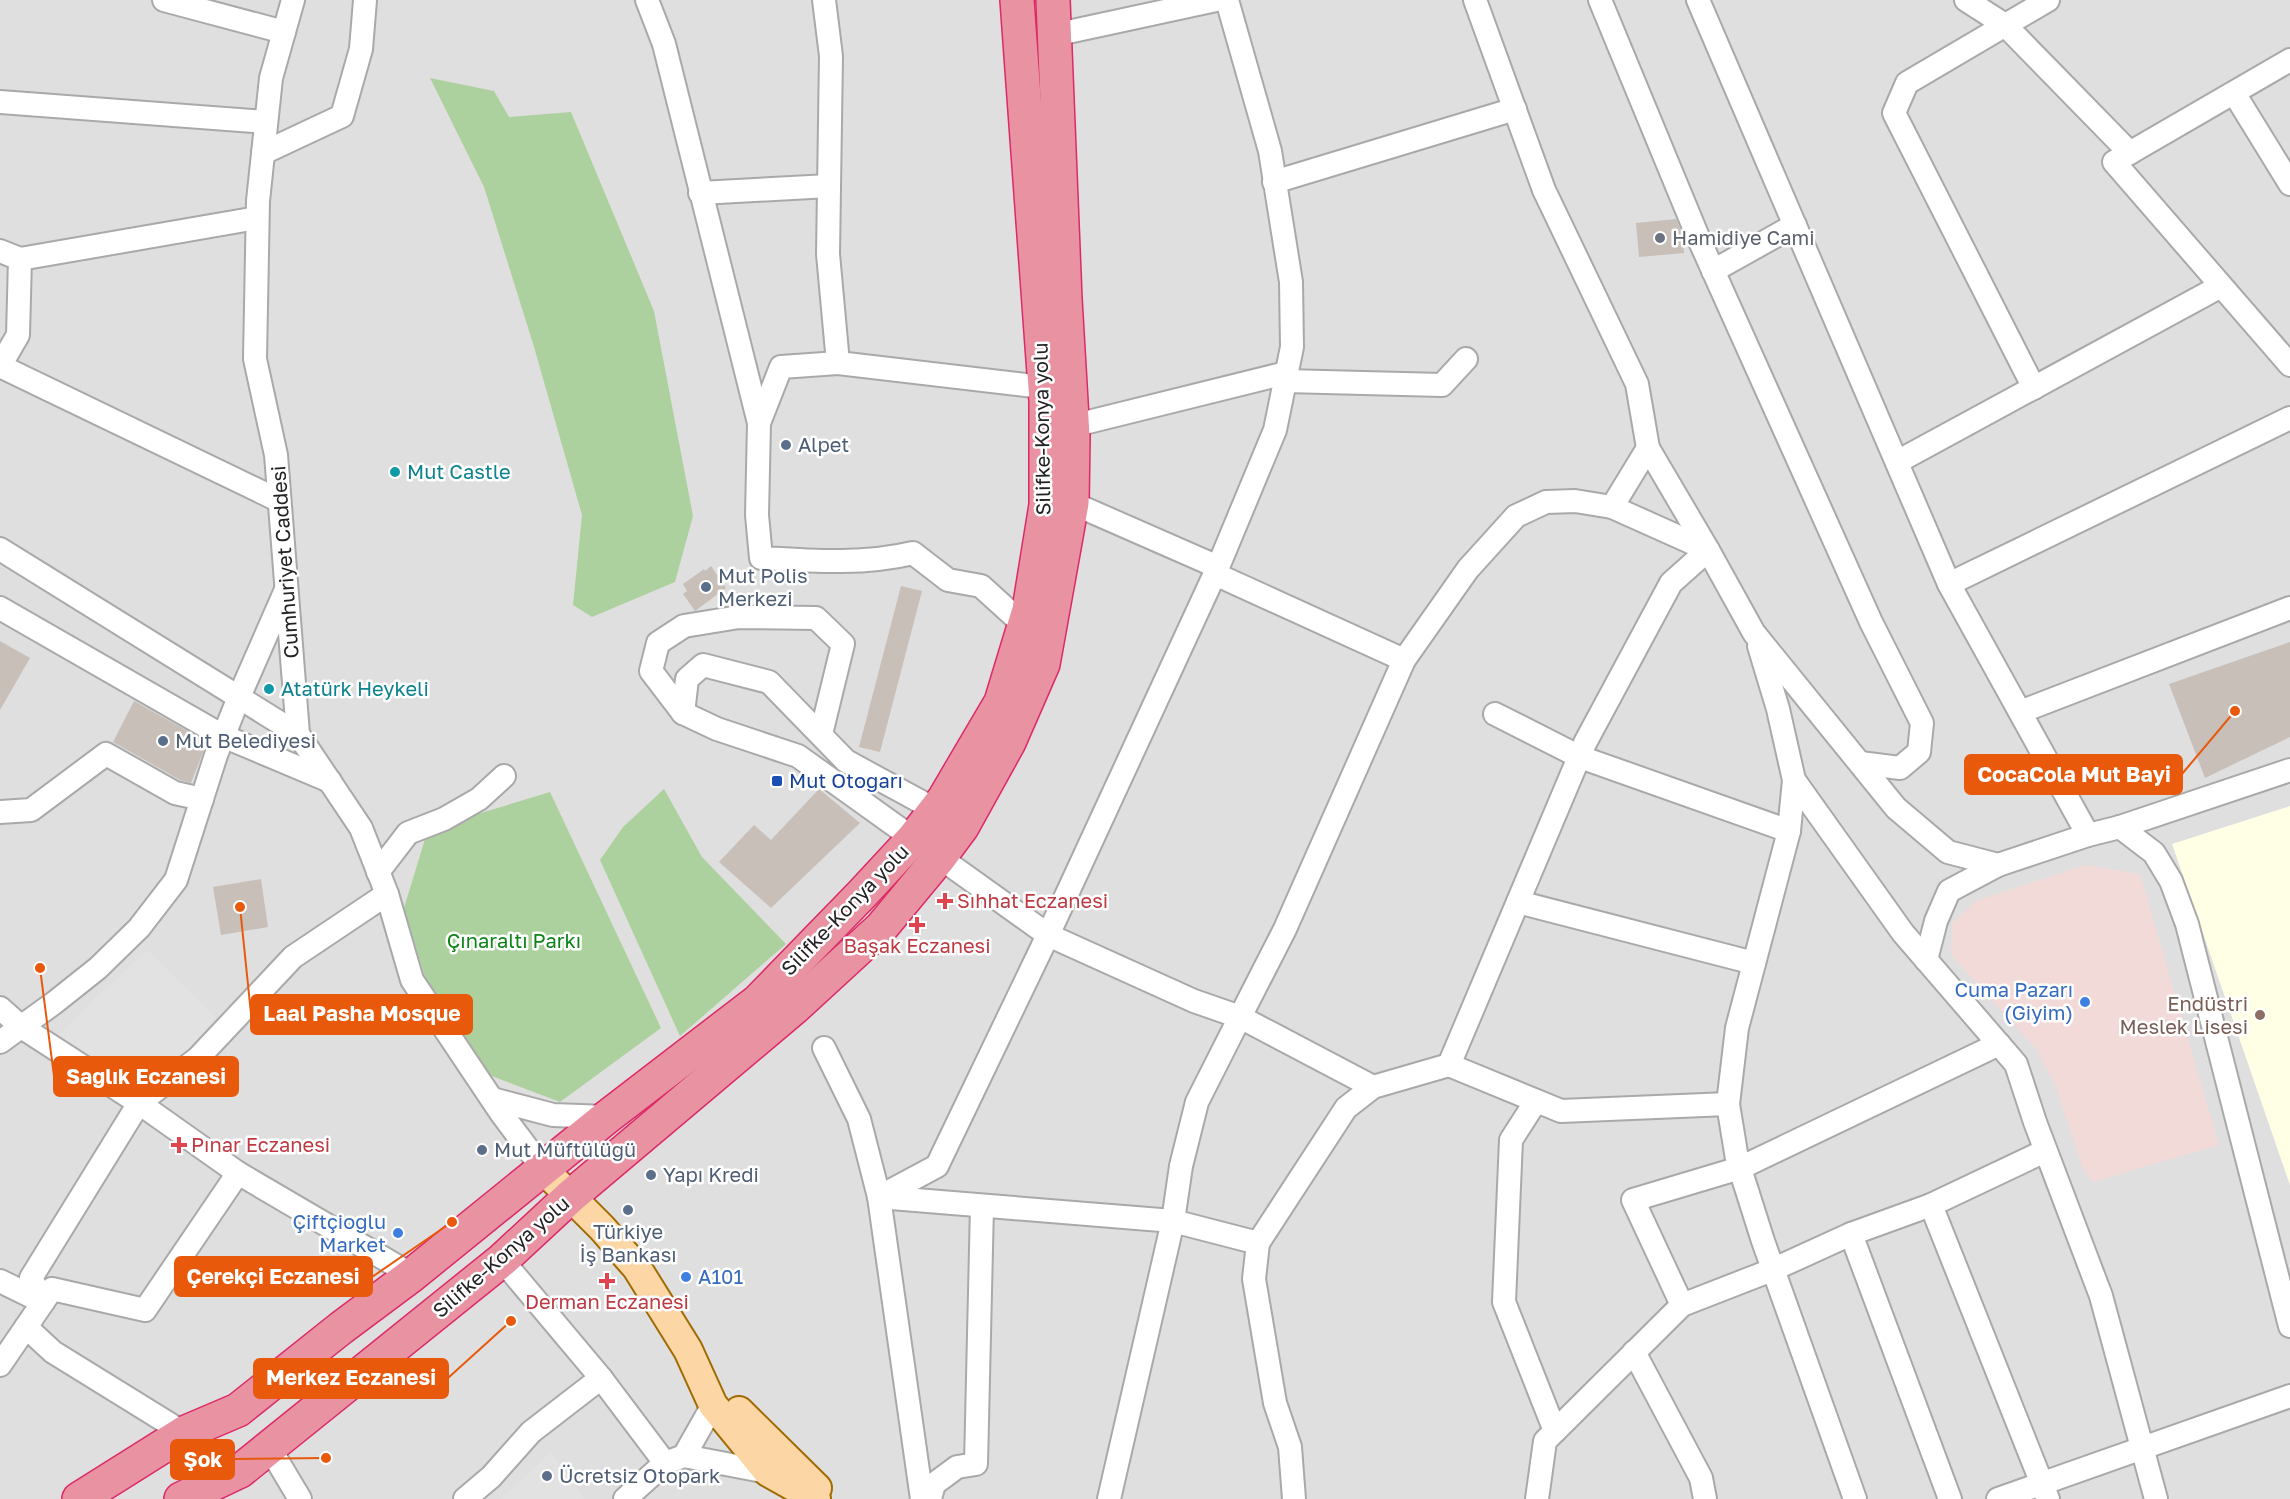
<svg xmlns="http://www.w3.org/2000/svg" width="2290" height="1499" viewBox="0 0 2290 1499" font-family="'Golos Text',sans-serif">
<style>
.residential{fill:#e0dfdf}
.commercial{fill:#f2dad9}
.education{fill:#ffffe5}
.forest{fill:#add19e}
.parking{fill:#e2e2e2}
.building{fill:#c7bfb8}
.lines{fill:none;stroke-linecap:round;stroke-linejoin:round}
.minor-casing{stroke:#a9a9a9;stroke-width:26}
.major-casing{stroke:#a06b00;stroke-width:32}
.highway-casing{stroke:#dc2a67;stroke-width:36}
.minor{stroke:#fff;stroke-width:22}
.major{stroke:#fcd6a4;stroke-width:28}
.highway{stroke:#e892a2;stroke-width:33}
.worship-dot{fill:#6b7280;stroke:#fff;stroke-width:2}
.service-dot{fill:#5c6f8a;stroke:#fff;stroke-width:2}
.culture-dot{fill:#0f9aa8;stroke:#fff;stroke-width:2}
.transit-dot{fill:#1a4fb4;stroke:#fff;stroke-width:2}
.health-dot{fill:#e0444e;stroke:#fff;stroke-width:2}
.shop-dot{fill:#3f7fe0;stroke:#fff;stroke-width:2}
.education-dot{fill:#8d6e63;stroke:#fff;stroke-width:2}
.labels{text-anchor:middle;stroke-width:5;stroke-linejoin:round;paint-order:stroke}
.worship-label{font-size:20px;fill:#5b616d;stroke:#fff;text-anchor:start}
.street-label{font-size:20px;fill:#222;stroke:#fff}
.service-label{font-size:20px;fill:#4e5e75;stroke:#fff;text-anchor:start}
.culture-label{font-size:20px;fill:#0d838f;stroke:#fff;text-anchor:start}
.transit-label{font-size:20px;fill:#164399;stroke:#fff;text-anchor:start}
.health-label{font-size:20px;fill:#be3a42;stroke:#fff;text-anchor:start}
.park-label{font-size:20px;fill:#0c8416;stroke:#fff}
.shop-label{font-size:20px;fill:#366cbe;stroke:#fff;text-anchor:end}
.education-label{font-size:20px;fill:#785e54;stroke:#fff;text-anchor:end}
.leader{fill:none;stroke:#e8590c;stroke-width:2}
.callout-dot{fill:#e8590c;stroke:#fff;stroke-width:2}
.callout{fill:#e8590c;stroke:#e8590c;stroke-width:2}
.callout-label{font-size:21px;text-anchor:middle;font-weight:bold;fill:#fff}
</style>
<rect width="100%" height="100%" fill="#f2efe9"/>
<rect class="residential" x="0" y="0" width="2290" height="1499"/>
<path class="commercial" d="M 2085,865 L 2140,874 L 2219,1145 L 2092,1182 L 2083,1169 L 2055,1085 L 2036,1049 L 1951,955 L 1952,923 L 1976,901 Z"/>
<path class="education" d="M 2290,806 L 2290,1185 L 2172,844 Z"/>
<g class="forest">
<path d="M 430,78 L 494,91 L 509,117 L 571,112 L 654,311 L 693,516 L 675,582 L 592,617 L 573,605 L 582,515 L 534,347 L 484,187 Z"/>
<path d="M 664,789 L 702,857 L 786,944 L 680,1036 L 600,860 L 623,827 Z"/>
<path d="M 550,792 L 661,1028 L 560,1102 L 484,1073 L 425,977 L 404,908 L 428,829 Z"/>
</g>
<g class="parking">
<path d="M 147,950 L 216,1017 L 180,1060 L 120,1081 L 58,1034 Z"/>
<path d="M 551,1452 L 584,1499 L 501,1499 Z"/>
</g>
<g class="building">
<path d="M 1676,219 L 1682,233 L 1684,253 L 1639,257 L 1636,223 Z"/>
<path d="M 711,566 L 726,588 L 695,611 L 683,594 L 687,591 L 683,584 L 704,569 L 705,571 Z"/>
<path d="M 901,586 L 922,591 L 880,752 L 859,747 Z"/>
<path d="M 0,641 L 30,658 L 0,710 Z"/>
<path d="M 2290,642 L 2290,737 L 2205,778 L 2169,684 Z"/>
<path d="M 134,701 L 207,742 L 191,783 L 180,780 L 113,742 Z"/>
<path d="M 819,789 L 860,823 L 771,908 L 719,862 L 754,825 L 771,840 Z"/>
<path d="M 261,879 L 268,927 L 221,935 L 213,887 Z"/>
</g>
<g class="lines">
<defs>
<g id="minor">
<path d="M 164,0 L 284,32"/>
<path d="M 293,0 L 271,78 L 258,201 L 255,359 L 276,455 L 298,734 L 361,828 L 387,894 L 412,980 L 501,1113 L 543,1169"/>
<path d="M 647,0 L 664,44 L 759,423"/>
<path d="M 824,0 L 831,56 L 828,254 L 838,363 L 1059,389"/>
<path d="M 1475,0 L 1544,190 L 1637,384 L 1648,448 L 1708,550 L 1671,583 L 1585,743 L 1449,1065 L 1561,1111 L 1728,1104"/>
<path d="M 1600,0 L 1698,237 L 1871,622 L 1922,723 L 1919,752 L 1900,768 L 1860,763"/>
<path d="M 1698,0 L 1949,584 L 2088,835"/>
<path d="M 1966,0 L 2005,25 L 2130,153"/>
<path d="M 1054,35 L 1216,0"/>
<path d="M 2290,60 L 2114,162 L 2290,365"/>
<path d="M 2234,93 L 2290,184"/>
<path d="M 0,102 L 266,122"/>
<path d="M 263,153 L 342,116 L 361,49 L 365,0"/>
<path d="M 1274,182 L 1515,109"/>
<path d="M 700,193 L 829,186"/>
<path d="M 0,251 L 20,259 L 18,335 L 0,366"/>
<path d="M 20,259 L 257,218"/>
<path d="M 1713,271 L 1795,225"/>
<path d="M 838,363 L 781,367 L 759,423 L 757,515 L 761,558 C 812,561 863,565 913,553 L 948,580 L 981,586 L 1024,625"/>
<path d="M 0,366 L 278,500"/>
<path d="M 1285,381 L 1442,385 L 1466,359"/>
<path d="M 2034,388 L 1894,113 L 1907,83 L 2048,0"/>
<path d="M 1072,426 L 1286,373"/>
<path d="M 1897,462 L 2221,286"/>
<path d="M 1072,503 L 1218,567"/>
<path d="M 1612,507 L 1648,448"/>
<path d="M 0,549 L 298,734"/>
<path d="M 1215,574 L 1404,660"/>
<path d="M 1949,584 L 2290,418"/>
<path d="M 0,608 L 223,736 L 330,781"/>
<path d="M 1759,646 L 1778,709 L 1794,780 L 1789,831 L 1737,1028 L 1728,1104 L 1737,1159 L 1763,1241 L 1855,1499"/>
<path d="M 2020,712 L 2290,608"/>
<path d="M 683,713 L 651,671 L 658,643 L 684,626 L 739,617 L 816,618 L 843,644 L 821,734"/>
<path d="M 1495,714 L 1580,757 L 1789,831"/>
<path d="M 1794,780 L 1903,933 L 2016,1064 L 2035,1122 L 2101,1296 L 2156,1499"/>
<path d="M 0,812 L 31,810 L 106,754 L 175,793 L 202,799"/>
<path d="M 947,816 L 846,761 L 769,682 L 703,665 L 687,679 L 683,713 L 717,729 L 798,756 L 1048,935 L 1194,1001 L 1240,1017 L 1285,929 L 1404,660 L 1468,569 L 1516,516 L 1546,502 L 1575,501 L 1612,507 L 1708,550 L 1754,633 L 1896,808 L 1948,852 L 1998,865 L 2088,835 L 2120,827 L 2290,770"/>
<path d="M 2120,827 L 2154,853 L 2171,881 L 2187,924 L 2290,1326"/>
<path d="M 378,872 L 408,833 L 444,819 L 479,799 L 504,776"/>
<path d="M 1518,902 L 1754,963"/>
<path d="M 1926,960 L 1936,921 L 1949,891 L 1998,865"/>
<path d="M 0,1008 L 20,1026 L 139,1103 L 238,1173 L 412,1275"/>
<path d="M 0,1042 L 54,1003 L 98,968 L 139,928 L 176,880 L 216,755 L 239,697 L 285,592"/>
<path d="M 824,1048 L 859,1119 L 879,1197 L 1173,1221 L 1258,1243 L 1346,1108 L 1373,1087 L 1449,1065"/>
<path d="M 492,1099 L 553,1115 L 607,1117"/>
<path d="M 1536,1101 L 1511,1140 L 1504,1302 L 1555,1431"/>
<path d="M 2045,1151 L 1931,1205 L 2048,1499"/>
<path d="M 1931,1205 L 1851,1234 L 1950,1499"/>
<path d="M 1258,1243 L 1254,1279 L 1275,1403 L 1290,1447 L 1294,1499"/>
<path d="M 0,1281 L 43,1302"/>
<path d="M 43,1302 L 31,1278 L 139,1103 L 198,1058 L 293,957 L 387,894"/>
<path d="M 1682,1305 L 1633,1200 L 1740,1168 L 1999,1044"/>
<path d="M 26,1327 L 53,1352 L 184,1433"/>
<path d="M 1634,1352 L 1701,1478 L 1705,1499"/>
<path d="M 0,1365 L 52,1289 L 145,1310 L 238,1173"/>
<path d="M 601,1378 L 665,1463"/>
<path d="M 269,1447 L 300,1499"/>
<path d="M 684,1456 L 713,1405"/>
<path d="M 465,1499 L 491,1477 L 531,1432 L 601,1378 L 502,1260"/>
<path d="M 625,1499 L 665,1463 L 684,1456 L 768,1472"/>
<path d="M 922,1499 L 879,1197 L 937,1166 L 1048,935 L 1218,567 L 1275,430 L 1292,347 L 1291,282 L 1270,151 L 1227,0"/>
<path d="M 930,1499 L 934,1484 L 957,1467 L 976,1464 L 982,1206"/>
<path d="M 1109,1499 L 1173,1221 L 1181,1166 L 1197,1102 L 1240,1017 L 1373,1087"/>
<path d="M 1537,1499 L 1545,1441 L 1682,1305 L 1772,1270 L 1851,1234"/>
<path d="M 1998,1499 L 2290,1396"/>
</g>
<g id="major">
<path d="M 543,1169 L 602,1228 L 637,1268 L 688,1350 L 713,1405 L 768,1472 L 816,1499"/>
<path d="M 739,1411 L 817,1488"/>
</g>
<g id="highway">
<path d="M 79,1499 L 184,1433 L 238,1410 L 341,1328 L 412,1275 L 607,1117 L 758,1001 L 862,894 L 913,839 L 944,799 L 1001,702 L 1029,610 L 1046,505 L 1046,401 L 1017,0"/>
<path d="M 181,1499 L 240,1471 L 502,1260 L 571,1196 L 794,1008 L 881,928 L 939,858 L 962,827 L 1009,742 L 1043,664 L 1072,503 L 1073,436 L 1065,299 L 1053,0"/>
</g>
</defs>
<use href="#minor" class="minor-casing"/>
<use href="#major" class="major-casing"/>
<use href="#highway" class="highway-casing"/>
<use href="#minor" class="minor"/>
<use href="#major" class="major"/>
<use href="#highway" class="highway"/>
</g>
<circle class="worship-dot" cx="1660" cy="238" r="6"/>
<g class="service-dot">
<circle cx="786" cy="445" r="6"/>
<circle cx="706" cy="587" r="6"/>
<circle cx="163" cy="741" r="6"/>
<circle cx="482" cy="1150" r="6"/>
<circle cx="651" cy="1175" r="6"/>
<circle cx="628" cy="1210" r="6"/>
<circle cx="547" cy="1476" r="6"/>
</g>
<g class="culture-dot">
<circle cx="395" cy="472" r="6"/>
<circle cx="269" cy="689" r="6"/>
</g>
<rect class="transit-dot" x="771" y="775" width="12" height="12" rx="3"/>
<g class="health-dot">
<path d="M942 892h6v6h6v6h-6v6h-6v-6h-6v-6h6z"/>
<path d="M914 916h6v6h6v6h-6v6h-6v-6h-6v-6h6z"/>
<path d="M176 1136h6v6h6v6h-6v6h-6v-6h-6v-6h6z"/>
<path d="M604 1272h6v6h6v6h-6v6h-6v-6h-6v-6h6z"/>
</g>
<g class="shop-dot">
<circle cx="2085" cy="1002" r="6"/>
<circle cx="398" cy="1233" r="6"/>
<circle cx="686" cy="1277" r="6"/>
</g>
<circle class="education-dot" cx="2260" cy="1015" r="6"/>
<g class="labels">
<g class="worship-label">
<text x="1672" y="245">Hamidiye Cami</text>
</g>
<g class="street-label">
<text transform="translate(1042 429) rotate(-91)" y="7">Silifke-Konya yolu</text>
<text transform="translate(285 562) rotate(-94)" y="7">Cumhuriyet Caddesi</text>
<text transform="translate(845 910) rotate(-46)" y="7">Silifke-Konya yolu</text>
<text transform="translate(501 1257) rotate(-41)" y="7">Silifke-Konya yolu</text>
</g>
<g class="service-label">
<text x="798" y="452">Alpet</text>
<text x="718" y="583">Mut Polis<tspan x="718" dy="23">Merkezi</tspan></text>
<text x="175" y="748">Mut Belediyesi</text>
<text x="494" y="1157">Mut Müftülüğü</text>
<text x="663" y="1182">Yapı Kredi</text>
<text x="628" y="1239" text-anchor="middle">Türkiye<tspan x="628" dy="23">İş Bankası</tspan></text>
<text x="559" y="1483">Ücretsiz Otopark</text>
</g>
<g class="culture-label">
<text x="407" y="479">Mut Castle</text>
<text x="281" y="696">Atatürk Heykeli</text>
</g>
<g class="transit-label">
<text x="789" y="788">Mut Otogarı</text>
</g>
<g class="health-label">
<text x="957" y="908">Sıhhat Eczanesi</text>
<text x="917" y="953" text-anchor="middle">Başak Eczanesi</text>
<text x="191" y="1152">Pınar Eczanesi</text>
<text x="607" y="1309" text-anchor="middle">Derman Eczanesi</text>
</g>
<g class="park-label">
<text x="514" y="948">Çınaraltı Parkı</text>
</g>
<g class="shop-label">
<text x="2073" y="997">Cuma Pazarı<tspan x="2073" dy="23">(Giyim)</tspan></text>
<text x="386" y="1229">Çiftçioğlu<tspan x="386" dy="23">Market</tspan></text>
<text x="698" y="1284" text-anchor="start">A101</text>
</g>
<g class="education-label">
<text x="2248" y="1011">Endüstri<tspan x="2248" dy="23">Meslek Lisesi</tspan></text>
</g>
</g>
<path class="leader" d="M2235 711L2182 774M240 907L251 1014M40 968L54 1076M452 1222L372 1277M511 1321L448 1378M326 1458L234 1459"/>
<g class="callout-dot">
<circle cx="2235" cy="711" r="6"/>
<circle cx="240" cy="907" r="6"/>
<circle cx="40" cy="968" r="6"/>
<circle cx="452" cy="1222" r="6"/>
<circle cx="511" cy="1321" r="6"/>
<circle cx="326" cy="1458" r="6"/>
</g>
<g class="callout">
<rect x="1965" y="755" width="217" height="39" rx="6"/>
<rect x="251" y="995" width="221" height="39" rx="6"/>
<rect x="54" y="1057" width="184" height="39" rx="6"/>
<rect x="175" y="1257" width="197" height="39" rx="6"/>
<rect x="254" y="1359" width="194" height="39" rx="6"/>
<rect x="171" y="1440" width="63" height="39" rx="6"/>
</g>
<g class="callout-label">
<text x="2074" y="782">CocaCola Mut Bayi</text>
<text x="362" y="1021">Laal Pasha Mosque</text>
<text x="146" y="1084">Sağlık Eczanesi</text>
<text x="273" y="1284">Çerekçi Eczanesi</text>
<text x="351" y="1385">Merkez Eczanesi</text>
<text x="203" y="1467">Şok</text>
</g>
</svg>
